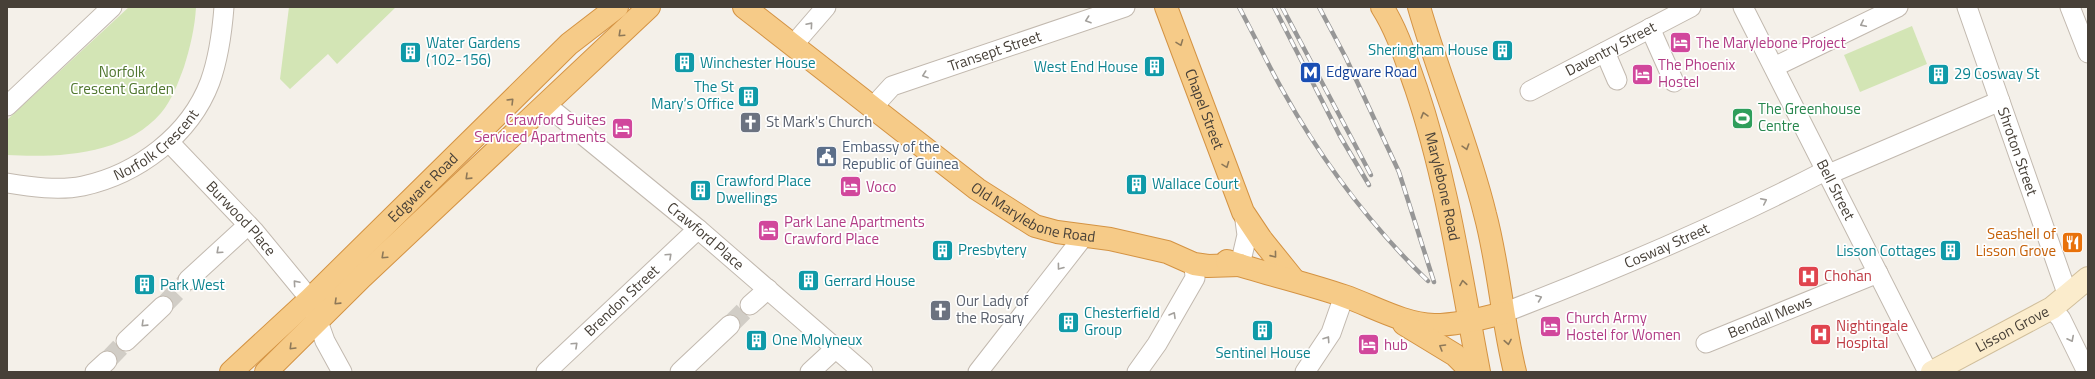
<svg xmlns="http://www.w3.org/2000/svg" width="2095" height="379" viewBox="0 0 2095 379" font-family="'Titillium Web',sans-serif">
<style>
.green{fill:#d3e5b5}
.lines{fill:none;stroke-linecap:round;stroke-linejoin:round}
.minor-tunnel{stroke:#d1cdc6;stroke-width:19;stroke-dasharray:19 10;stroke-linecap:butt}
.minor-casing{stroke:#c2b9af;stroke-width:21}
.secondary-casing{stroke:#d0be9b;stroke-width:24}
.trunk-casing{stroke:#d49343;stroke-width:24}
.minor{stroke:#fff;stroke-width:19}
.secondary{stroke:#fbeccc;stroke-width:22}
.trunk{stroke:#f6cb88;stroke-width:22}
.rail-casing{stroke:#979797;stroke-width:4.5}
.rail{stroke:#fff;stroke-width:3;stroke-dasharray:9;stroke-linecap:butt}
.oneway{stroke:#a3a09c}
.oneway2{stroke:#8d7858}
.labels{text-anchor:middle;stroke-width:3.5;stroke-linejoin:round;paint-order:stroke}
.culture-label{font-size:15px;fill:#0d838f;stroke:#fff;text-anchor:start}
.hotel-label{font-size:15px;fill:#b23c85;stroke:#fff;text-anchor:start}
.street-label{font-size:15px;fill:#474038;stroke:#fff}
.park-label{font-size:15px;fill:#4f762e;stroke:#fff}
.transit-label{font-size:15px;fill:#164399;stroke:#fff;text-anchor:start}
.leisure-label{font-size:15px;fill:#27864d;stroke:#fff;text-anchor:start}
.worship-label{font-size:15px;fill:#5b616d;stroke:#fff;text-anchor:start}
.service-label{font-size:15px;fill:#4e5e75;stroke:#fff;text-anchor:start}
.food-label{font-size:15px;fill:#c56008;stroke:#fff;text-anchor:end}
.health-label{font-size:15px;fill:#be3a42;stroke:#fff;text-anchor:start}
</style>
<rect width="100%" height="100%" fill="#f4f0e9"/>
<g class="green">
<path d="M 129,7 L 196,7 C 195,27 190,48 184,67 C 178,83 172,100 161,113 C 125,155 58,158 7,155 L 7,120 Z"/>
<path d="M 289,7 L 396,7 L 337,64 L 328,54 L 290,89 L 280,79 Z"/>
<path d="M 1912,26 L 1927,64 L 1860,92 L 1844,55 Z"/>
</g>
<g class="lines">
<g class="minor-tunnel">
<path d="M 163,306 L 188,280"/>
<path d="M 730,325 L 750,305"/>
<path d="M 107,361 L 126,341"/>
</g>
<defs>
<g id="minor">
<path id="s1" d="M 1743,7 L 1928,372"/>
<path id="s2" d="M 1967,7 L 2068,296"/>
<path d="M 2070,7 L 2088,53"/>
<path d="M 1650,28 L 1674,82"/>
<path d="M 794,44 L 826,7"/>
<path d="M 1605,52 L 1617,80"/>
<path d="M 1774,67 L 1898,7"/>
<path id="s3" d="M 1530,91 L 1691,7"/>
<path id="s4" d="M 545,104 L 698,229 L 863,372"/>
<path d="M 7,106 L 112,7"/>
<path id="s5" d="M 872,108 L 892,86 L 1125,7"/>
<path id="s6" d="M 169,142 L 254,231 L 310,299 L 325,341 L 342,372"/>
<path d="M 1829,174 L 2000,101"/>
<path id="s7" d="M 7,183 C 31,187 59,191 83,186 C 138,174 190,135 210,82 C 219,57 222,33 224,7"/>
<path d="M 1240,265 L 1247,235 L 1244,213"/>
<path d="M 188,280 L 248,225"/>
<path d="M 750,305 L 768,289"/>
<path d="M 2052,308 L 2061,319 L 2087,372"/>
<path id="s8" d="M 1503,313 C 1613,271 1722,224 1827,170"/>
<path d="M 126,341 L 163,306"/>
<path id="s9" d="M 1706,343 L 1878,273"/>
<path d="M 95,372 L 107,361"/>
<path id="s10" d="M 546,372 L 698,229"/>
<path d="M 680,372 L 730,325"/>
<path d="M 810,372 L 836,348"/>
<path d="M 978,372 L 1084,236"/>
<path d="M 1137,372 L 1157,344 L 1195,278 L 1194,264"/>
<path d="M 1305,372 L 1331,333 L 1344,296"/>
</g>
<g id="secondary">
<path id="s11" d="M 1932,372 L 2052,308 L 2088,278"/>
</g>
<g id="trunk">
<path id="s12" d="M 744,7 L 977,189 L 1035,226 L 1057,232 L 1110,239 L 1167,252 L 1194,264 L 1208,266 L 1240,265"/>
<path id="s13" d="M 1166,7 L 1243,212 L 1261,239 L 1294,280"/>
<path id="s14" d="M 1382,7 C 1398,32 1406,60 1416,88 C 1447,180 1461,277 1479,372"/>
<path d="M 1419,7 C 1439,77 1468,144 1485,214 C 1499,266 1502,320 1515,372"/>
<path d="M 1227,261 C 1266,274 1306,283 1344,296 C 1373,306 1403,324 1434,325 C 1457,325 1481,319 1503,313"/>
<path d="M 1404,324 L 1455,355 L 1472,372"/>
<path id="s15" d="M 231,372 L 310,299 L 569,44 L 617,7"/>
<path d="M 266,372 L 362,277 L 649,7"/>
</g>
</defs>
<use href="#minor" class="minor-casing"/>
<use href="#secondary" class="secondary-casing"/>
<use href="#trunk" class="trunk-casing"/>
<use href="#minor" class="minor"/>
<use href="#secondary" class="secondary"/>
<use href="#trunk" class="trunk"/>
<defs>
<g id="rail">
<path d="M 1239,7 C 1254,35 1267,63 1283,91 C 1321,159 1371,226 1428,281"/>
<path d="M 1274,7 L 1340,136 L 1369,185"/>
<path d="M 1282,7 L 1371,175"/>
<path d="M 1319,7 L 1346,58 L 1399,172 L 1434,282"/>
</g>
</defs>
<use href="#rail" class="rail-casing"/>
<use href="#rail" class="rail"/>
</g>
<defs><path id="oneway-chevron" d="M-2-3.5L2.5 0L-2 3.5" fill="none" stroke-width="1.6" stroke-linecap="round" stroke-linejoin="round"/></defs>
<g class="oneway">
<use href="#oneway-chevron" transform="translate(1088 20) rotate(161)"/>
<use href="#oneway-chevron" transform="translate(1863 24) rotate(154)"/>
<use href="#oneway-chevron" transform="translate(810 25) rotate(-49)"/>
<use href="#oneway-chevron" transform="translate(925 75) rotate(161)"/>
<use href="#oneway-chevron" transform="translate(1764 201) rotate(-26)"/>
<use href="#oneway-chevron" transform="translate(219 251) rotate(138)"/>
<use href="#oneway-chevron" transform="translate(669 256) rotate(-43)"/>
<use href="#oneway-chevron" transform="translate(1060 267) rotate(127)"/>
<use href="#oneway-chevron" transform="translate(296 283) rotate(-131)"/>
<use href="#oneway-chevron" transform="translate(1539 298) rotate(-22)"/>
<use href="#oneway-chevron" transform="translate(1173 315) rotate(-60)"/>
<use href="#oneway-chevron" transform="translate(144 324) rotate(136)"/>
<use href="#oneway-chevron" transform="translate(1327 339) rotate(-56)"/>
<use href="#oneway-chevron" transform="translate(2071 339) rotate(63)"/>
<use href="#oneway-chevron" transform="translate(575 345) rotate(-43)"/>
</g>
<g class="oneway2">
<use href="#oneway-chevron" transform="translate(621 34) rotate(137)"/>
<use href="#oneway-chevron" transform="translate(1180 43) rotate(69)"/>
<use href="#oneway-chevron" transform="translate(511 101) rotate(-45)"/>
<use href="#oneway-chevron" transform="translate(1424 115) rotate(-106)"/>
<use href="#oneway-chevron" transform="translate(1466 147) rotate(73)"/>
<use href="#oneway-chevron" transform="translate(1226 165) rotate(69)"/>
<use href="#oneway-chevron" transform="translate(468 177) rotate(136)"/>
<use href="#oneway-chevron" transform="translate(1274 255) rotate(51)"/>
<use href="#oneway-chevron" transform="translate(384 256) rotate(137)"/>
<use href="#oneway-chevron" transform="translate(1463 283) rotate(-99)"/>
<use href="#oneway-chevron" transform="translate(337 302) rotate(136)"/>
<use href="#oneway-chevron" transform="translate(1508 342) rotate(80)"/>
<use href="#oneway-chevron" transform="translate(292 347) rotate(135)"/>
<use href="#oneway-chevron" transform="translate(1442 347) rotate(-149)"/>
</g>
<defs>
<symbol id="hotel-square" viewBox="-11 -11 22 22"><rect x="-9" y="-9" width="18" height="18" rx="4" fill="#d1479c" stroke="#fff"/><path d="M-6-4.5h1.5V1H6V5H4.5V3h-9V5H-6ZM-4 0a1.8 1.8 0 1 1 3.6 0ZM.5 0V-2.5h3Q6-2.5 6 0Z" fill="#fff"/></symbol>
<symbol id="building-square" viewBox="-11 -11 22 22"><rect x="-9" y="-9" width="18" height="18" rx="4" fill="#0f9aa8" stroke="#fff"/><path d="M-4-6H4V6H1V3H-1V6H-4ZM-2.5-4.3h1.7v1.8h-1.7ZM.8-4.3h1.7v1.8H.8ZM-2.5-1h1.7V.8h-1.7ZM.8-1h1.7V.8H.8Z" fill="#fff"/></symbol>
<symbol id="metro-square" viewBox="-11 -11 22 22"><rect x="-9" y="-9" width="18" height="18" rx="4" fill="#1a4fb4" stroke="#fff"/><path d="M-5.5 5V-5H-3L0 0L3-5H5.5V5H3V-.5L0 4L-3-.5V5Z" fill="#fff"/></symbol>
<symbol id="stadium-square" viewBox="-11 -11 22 22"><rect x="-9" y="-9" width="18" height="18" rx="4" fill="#2e9e5b" stroke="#fff"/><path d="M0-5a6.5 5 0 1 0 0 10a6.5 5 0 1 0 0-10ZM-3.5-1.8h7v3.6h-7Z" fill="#fff"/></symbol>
<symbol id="church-square" viewBox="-11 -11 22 22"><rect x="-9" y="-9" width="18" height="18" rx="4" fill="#6b7280" stroke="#fff"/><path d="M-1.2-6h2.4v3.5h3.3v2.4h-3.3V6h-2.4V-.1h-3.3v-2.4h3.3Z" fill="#fff"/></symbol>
<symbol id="civic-square" viewBox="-11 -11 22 22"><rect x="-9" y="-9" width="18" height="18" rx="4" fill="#5c6f8a" stroke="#fff"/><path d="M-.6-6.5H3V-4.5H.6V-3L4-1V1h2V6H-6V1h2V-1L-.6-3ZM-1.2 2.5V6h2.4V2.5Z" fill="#fff"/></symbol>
<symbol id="restaurant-square" viewBox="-11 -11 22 22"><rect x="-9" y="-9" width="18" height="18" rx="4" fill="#e8710a" stroke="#fff"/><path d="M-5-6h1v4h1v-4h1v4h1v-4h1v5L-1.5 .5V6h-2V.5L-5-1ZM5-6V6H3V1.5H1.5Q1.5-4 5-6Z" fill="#fff"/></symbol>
<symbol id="hospital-square" viewBox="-11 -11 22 22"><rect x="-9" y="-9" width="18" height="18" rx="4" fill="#e0444e" stroke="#fff"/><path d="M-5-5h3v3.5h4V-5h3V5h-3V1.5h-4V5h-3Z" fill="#fff"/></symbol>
</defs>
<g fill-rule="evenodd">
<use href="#hotel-square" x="1668" y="30" width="25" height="25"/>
<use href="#building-square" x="1490" y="38" width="25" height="25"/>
<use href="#building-square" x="398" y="40" width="25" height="25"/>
<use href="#building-square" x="672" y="50" width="25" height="25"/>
<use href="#building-square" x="1142" y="54" width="25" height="25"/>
<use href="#metro-square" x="1298" y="60" width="25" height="25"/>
<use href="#hotel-square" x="1630" y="62" width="25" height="25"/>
<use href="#building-square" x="1926" y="62" width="25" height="25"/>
<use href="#building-square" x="736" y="84" width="25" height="25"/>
<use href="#stadium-square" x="1730" y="106" width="25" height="25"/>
<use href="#church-square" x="738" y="110" width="25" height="25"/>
<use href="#hotel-square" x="610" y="116" width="25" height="25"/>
<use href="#civic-square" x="814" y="144" width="25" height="25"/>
<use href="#building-square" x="1124" y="172" width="25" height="25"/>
<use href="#hotel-square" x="838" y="174" width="25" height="25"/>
<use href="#building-square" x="688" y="178" width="25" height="25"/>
<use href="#hotel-square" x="756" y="218" width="25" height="25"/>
<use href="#restaurant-square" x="2060" y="230" width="25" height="25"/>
<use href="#building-square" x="930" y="238" width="25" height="25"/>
<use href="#building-square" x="1938" y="238" width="25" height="25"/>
<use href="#hospital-square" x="1796" y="264" width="25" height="25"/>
<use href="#building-square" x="796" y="268" width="25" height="25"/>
<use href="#building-square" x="132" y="272" width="25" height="25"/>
<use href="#church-square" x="928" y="298" width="25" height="25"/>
<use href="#building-square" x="1056" y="310" width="25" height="25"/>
<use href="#hotel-square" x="1538" y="314" width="25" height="25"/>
<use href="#building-square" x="1250" y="318" width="25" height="25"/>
<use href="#hospital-square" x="1808" y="322" width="25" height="25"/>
<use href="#building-square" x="744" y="328" width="25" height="25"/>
<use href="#hotel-square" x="1356" y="332" width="25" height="25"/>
</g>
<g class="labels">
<g class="culture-label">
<text x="426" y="48">Water Gardens<tspan x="426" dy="17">(102-156)</tspan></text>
<text x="1488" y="55" text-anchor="end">Sheringham House</text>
<text x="700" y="68">Winchester House</text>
<text x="1138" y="72" text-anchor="end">West End House</text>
<text x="1954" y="79">29 Cosway St</text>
<text x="734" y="92" text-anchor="end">The St<tspan x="734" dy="17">Mary’s Office</tspan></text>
<text x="716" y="186">Crawford Place<tspan x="716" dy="17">Dwellings</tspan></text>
<text x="1152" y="189">Wallace Court</text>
<text x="958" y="255">Presbytery</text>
<text x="1936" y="256" text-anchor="end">Lisson Cottages</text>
<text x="824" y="286">Gerrard House</text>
<text x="160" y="290">Park West</text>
<text x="1084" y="318">Chesterfield<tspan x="1084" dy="17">Group</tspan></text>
<text x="772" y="345">One Molyneux</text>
<text x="1263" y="358" text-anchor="middle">Sentinel House</text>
</g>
<g class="hotel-label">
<text x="1696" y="48">The Marylebone Project</text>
<text x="1658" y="70">The Phoenix<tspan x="1658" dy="17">Hostel</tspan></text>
<text x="606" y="125" text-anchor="end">Crawford Suites<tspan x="606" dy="17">Serviced Apartments</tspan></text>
<text x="866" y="192">Voco</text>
<text x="784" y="227">Park Lane Apartments<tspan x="784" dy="17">Crawford Place</tspan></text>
<text x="1566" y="323">Church Army<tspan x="1566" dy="17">Hostel for Women</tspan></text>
<text x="1384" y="350">hub</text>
</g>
<g class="street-label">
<text dy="5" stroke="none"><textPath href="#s3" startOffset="91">Daventry Street</textPath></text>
<text dy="5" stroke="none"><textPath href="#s5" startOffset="138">Transept Street</textPath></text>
<text dy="5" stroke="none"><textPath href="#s13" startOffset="109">Chapel Street</textPath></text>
<text dy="5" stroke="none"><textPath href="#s7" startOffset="162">Norfolk Crescent</textPath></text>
<text dy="5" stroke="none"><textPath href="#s2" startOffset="153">Shroton Street</textPath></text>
<text dy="5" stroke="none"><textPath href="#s14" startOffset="190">Marylebone Road</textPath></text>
<text dy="5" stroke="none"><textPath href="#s15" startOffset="266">Edgware Road</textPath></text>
<text dy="5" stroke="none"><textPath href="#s1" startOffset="205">Bell Street</textPath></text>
<text dy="5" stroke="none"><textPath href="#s12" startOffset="358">Old Marylebone Road</textPath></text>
<text dy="5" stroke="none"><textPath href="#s6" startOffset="105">Burwood Place</textPath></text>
<text dy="5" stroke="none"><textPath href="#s4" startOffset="208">Crawford Place</textPath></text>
<text dy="5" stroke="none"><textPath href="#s8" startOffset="177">Cosway Street</textPath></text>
<text dy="5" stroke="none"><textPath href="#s10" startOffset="104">Brendon Street</textPath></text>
<text dy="5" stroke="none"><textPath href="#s9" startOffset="69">Bendall Mews</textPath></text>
<text dy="5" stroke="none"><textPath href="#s11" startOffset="91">Lisson Grove</textPath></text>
</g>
<g class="park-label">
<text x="122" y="77">Norfolk<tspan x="122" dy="17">Crescent Garden</tspan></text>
</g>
<g class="transit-label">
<text x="1326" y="77">Edgware Road</text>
</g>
<g class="leisure-label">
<text x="1758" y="114">The Greenhouse<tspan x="1758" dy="17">Centre</tspan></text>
</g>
<g class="worship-label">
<text x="766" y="127">St Mark's Church</text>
<text x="956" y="306">Our Lady of<tspan x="956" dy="17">the Rosary</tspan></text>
</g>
<g class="service-label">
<text x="842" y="152">Embassy of the<tspan x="842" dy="17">Republic of Guinea</tspan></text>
</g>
<g class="food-label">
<text x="2056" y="239">Seashell of<tspan x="2056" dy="17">Lisson Grove</tspan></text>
</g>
<g class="health-label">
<text x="1824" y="281">Chohan</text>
<text x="1836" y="331">Nightingale<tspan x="1836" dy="17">Hospital</tspan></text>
</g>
</g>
<rect width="2095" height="379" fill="none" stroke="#474038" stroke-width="16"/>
</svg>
